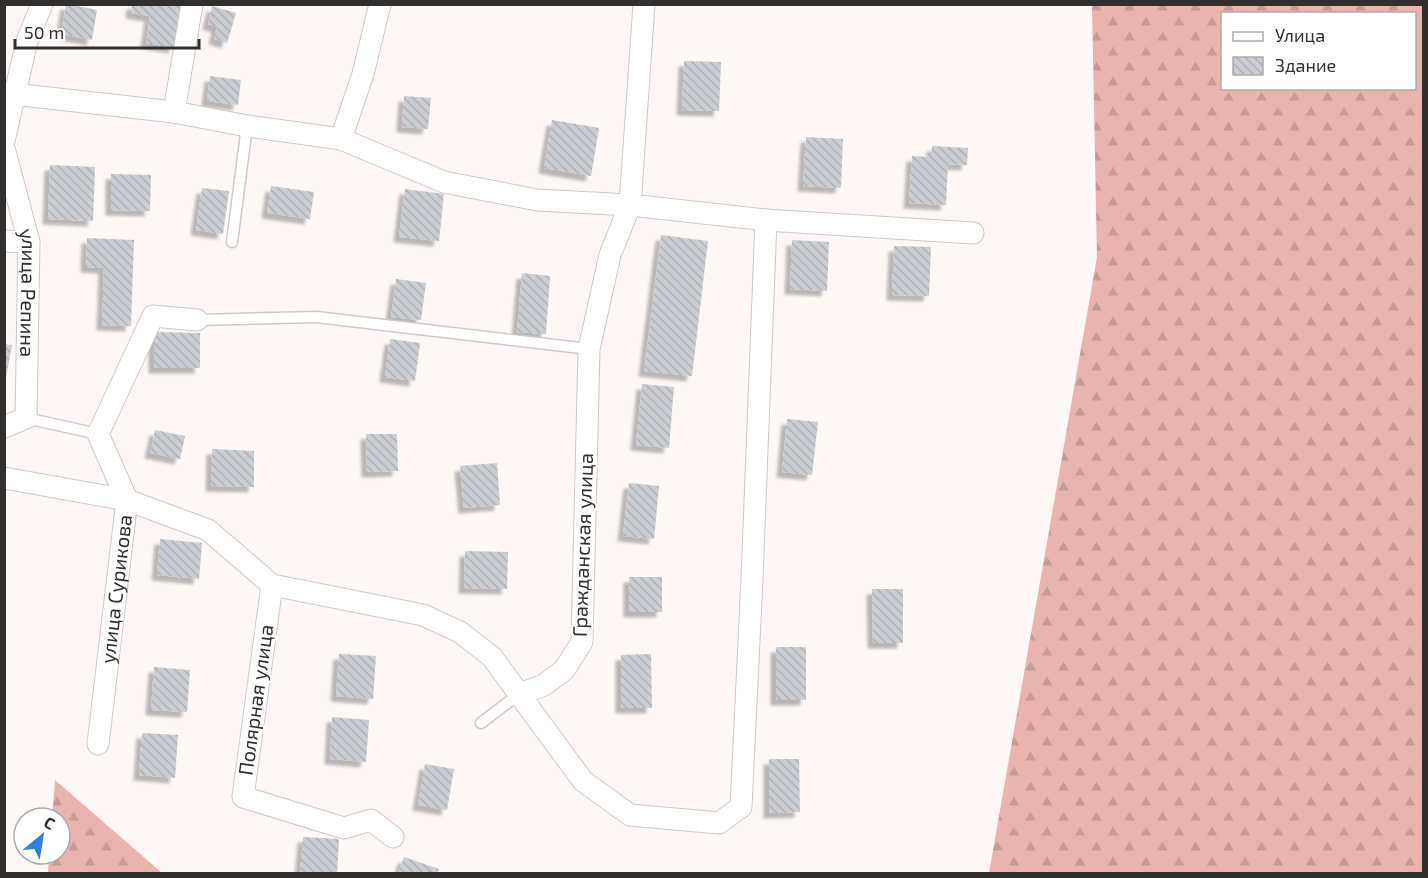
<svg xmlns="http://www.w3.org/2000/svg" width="1428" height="878" viewBox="0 0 1428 878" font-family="'Exo 2',sans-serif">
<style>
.forest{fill:url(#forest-firs);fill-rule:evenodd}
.building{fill:url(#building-back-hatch);filter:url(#shadow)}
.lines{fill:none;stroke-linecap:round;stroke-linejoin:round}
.lane-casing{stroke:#cec8c7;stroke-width:13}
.street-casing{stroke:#cec8c7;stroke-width:23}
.lane{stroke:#fff;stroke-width:10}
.street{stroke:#fff;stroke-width:21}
.labels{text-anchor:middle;stroke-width:4.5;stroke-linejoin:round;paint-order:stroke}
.street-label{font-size:20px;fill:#312e2e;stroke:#fff}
</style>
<defs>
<pattern id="forest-firs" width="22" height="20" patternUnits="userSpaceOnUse" patternTransform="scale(1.5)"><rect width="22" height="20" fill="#e8b4ad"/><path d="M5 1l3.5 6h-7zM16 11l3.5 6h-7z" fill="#c79b95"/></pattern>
<pattern id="building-back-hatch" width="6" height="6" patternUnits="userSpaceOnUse" patternTransform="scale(1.5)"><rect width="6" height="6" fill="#cacdd2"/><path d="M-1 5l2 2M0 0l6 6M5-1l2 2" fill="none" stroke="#aeb0b5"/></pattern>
<filter id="shadow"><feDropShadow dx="-5.5" dy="5.5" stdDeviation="1.5" flood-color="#0004"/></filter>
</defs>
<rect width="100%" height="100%" fill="#fdf7f5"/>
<g class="forest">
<path d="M 1092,5 L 1423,5 L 1423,873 L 989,873 L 1097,257 ZM 1222,14 L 1414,14 L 1414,88 L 1222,88 Z"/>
<path d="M 55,780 L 162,873 L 48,873 L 49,854 L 60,854 L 60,818 L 52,818 Z"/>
</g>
<g class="building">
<path d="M 66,4 L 97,10 L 92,40 L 61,34 Z"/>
<path d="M 132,4 L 181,4 L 174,48 L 146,43 L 150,16 L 131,13 Z"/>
<path d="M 212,6 L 236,13 L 227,43 L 214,39 L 217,27 L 208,24 Z"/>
<path d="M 684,61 L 721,62 L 719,111 L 682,110 Z"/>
<path d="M 210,76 L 241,80 L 238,105 L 207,101 Z"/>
<path d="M 404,96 L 431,98 L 428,129 L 402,127 Z"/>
<path d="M 552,120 L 599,128 L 591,176 L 544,168 Z"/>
<path d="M 806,137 L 843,139 L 841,188 L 803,186 Z"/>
<path d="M 932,146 L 968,148 L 967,165 L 948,164 L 946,205 L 909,203 L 912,156 L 931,157 Z"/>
<path d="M 50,165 L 95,167 L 93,221 L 48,219 Z"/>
<path d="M 111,174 L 151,175 L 150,211 L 111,210 Z"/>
<path d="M 271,186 L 314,192 L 310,219 L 267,213 Z"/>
<path d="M 202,188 L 229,191 L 223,234 L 196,230 Z"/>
<path d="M 405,189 L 444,194 L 439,241 L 399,237 Z"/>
<path d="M 661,235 L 708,241 L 692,376 L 644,371 Z"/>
<path d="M 87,238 L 134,240 L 131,326 L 102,325 L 104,268 L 86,267 Z"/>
<path d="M 792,240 L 829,242 L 827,291 L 790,289 Z"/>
<path d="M 894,246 L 931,247 L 929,296 L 892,295 Z"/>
<path d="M 522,273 L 550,276 L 546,334 L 517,332 Z"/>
<path d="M 396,279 L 426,283 L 421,320 L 391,317 Z"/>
<path d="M 154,332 L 200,333 L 200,368 L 154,368 Z"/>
<path d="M 390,339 L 420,343 L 415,381 L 385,377 Z"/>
<path d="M 4,344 L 12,345 L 6,377 L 4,377 Z"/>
<path d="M 642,384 L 674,387 L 669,448 L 636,445 Z"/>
<path d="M 787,419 L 818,422 L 812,475 L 782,472 Z"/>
<path d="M 155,430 L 185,436 L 180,459 L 150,453 Z"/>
<path d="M 366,434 L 397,434 L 398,471 L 367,472 Z"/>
<path d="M 212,449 L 254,451 L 254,487 L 211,486 Z"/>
<path d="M 497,463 L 500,505 L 464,508 L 460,466 Z"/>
<path d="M 629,483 L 659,486 L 654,539 L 623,536 Z"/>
<path d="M 160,539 L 202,543 L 199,579 L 157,575 Z"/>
<path d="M 465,551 L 508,552 L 507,589 L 464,588 Z"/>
<rect x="629" y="577" width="33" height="35"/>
<path d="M 872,589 L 903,589 L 903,643 L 873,643 Z"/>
<rect x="776" y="647" width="30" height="53"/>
<path d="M 339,654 L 376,656 L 373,699 L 336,696 Z"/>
<path d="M 651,654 L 652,708 L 621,708 L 621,655 Z"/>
<path d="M 154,667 L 190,670 L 187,712 L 151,710 Z"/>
<path d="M 332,717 L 369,720 L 366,762 L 330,759 Z"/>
<path d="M 142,733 L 178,735 L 175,778 L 139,775 Z"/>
<path d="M 769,759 L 799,759 L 800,812 L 769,813 Z"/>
<path d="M 425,764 L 454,769 L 447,810 L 418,805 Z"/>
<path d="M 303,837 L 339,839 L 337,874 L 300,874 Z"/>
<path d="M 404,857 L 439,869 L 437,874 L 398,874 Z"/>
</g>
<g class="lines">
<defs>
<g id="lane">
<path d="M 232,242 L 247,126"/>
<path d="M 197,320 L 316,317 L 589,349"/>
<path d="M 26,418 L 98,434"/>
<path d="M 481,723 L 519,694"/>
</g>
<g id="street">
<path d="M 644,4 L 630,205 L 610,255 L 589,349 L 582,642 L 564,670 L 544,685 L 519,694 L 583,781 L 630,815 L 719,823 L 741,807 L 752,579 L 766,220"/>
<path d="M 4,93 L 174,112 L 247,126 L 341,139 L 444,182 L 537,200 L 630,205 L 766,220 L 973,233"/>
<path d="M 174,112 L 192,4"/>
<path d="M 341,139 L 363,74 L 380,4"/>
<path d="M 4,141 L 27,41 L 42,4"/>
<path id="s1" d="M 4,148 L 29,242 L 26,418 L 4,427"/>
<path d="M 4,241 L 29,242"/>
<path d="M 4,478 L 127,500 L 208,530 L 272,585 L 423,615 L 460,632 L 492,657 L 519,694"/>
<path d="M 272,585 L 243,797 L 344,828 L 371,820 L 393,837"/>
<path id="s2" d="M 98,744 L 127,500 L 98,434 L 153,316 L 197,320"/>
</g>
</defs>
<use href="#lane" class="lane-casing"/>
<use href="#street" class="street-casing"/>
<use href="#lane" class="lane"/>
<use href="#street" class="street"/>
</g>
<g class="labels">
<g class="street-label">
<text dy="7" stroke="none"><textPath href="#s1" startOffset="148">улица Репина</textPath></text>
<text transform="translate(583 545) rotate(-88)" y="7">Гражданская улица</text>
<text dy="7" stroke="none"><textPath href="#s2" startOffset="156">улица Сурикова</textPath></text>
<text transform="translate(256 700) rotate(-82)" y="7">Полярная улица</text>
</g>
</g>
<rect width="1428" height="878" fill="none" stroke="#312e2e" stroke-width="12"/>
<rect x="1221" y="12" width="195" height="78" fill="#ffffff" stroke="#adabab" stroke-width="1.5"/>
<rect x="1233" y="32" width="30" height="9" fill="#ffffff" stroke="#adabab" stroke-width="1.5"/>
<text x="1275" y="42" font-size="18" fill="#312e2e">Улица</text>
<rect x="1233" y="57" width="30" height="18" fill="url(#building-back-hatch)" stroke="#adabab" stroke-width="1.5"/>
<text x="1275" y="72" font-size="18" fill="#312e2e">Здание</text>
<g transform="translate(42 836) rotate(30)"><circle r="28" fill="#ffffff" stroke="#adabab" stroke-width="1.5"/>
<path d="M0-4.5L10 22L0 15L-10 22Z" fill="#347ce9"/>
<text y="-9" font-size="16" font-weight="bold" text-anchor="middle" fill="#312e2e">С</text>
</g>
<path d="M15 39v9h184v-9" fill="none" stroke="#312e2e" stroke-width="3"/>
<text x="24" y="39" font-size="18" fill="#312e2e" stroke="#ffffff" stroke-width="4.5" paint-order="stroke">50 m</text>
</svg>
